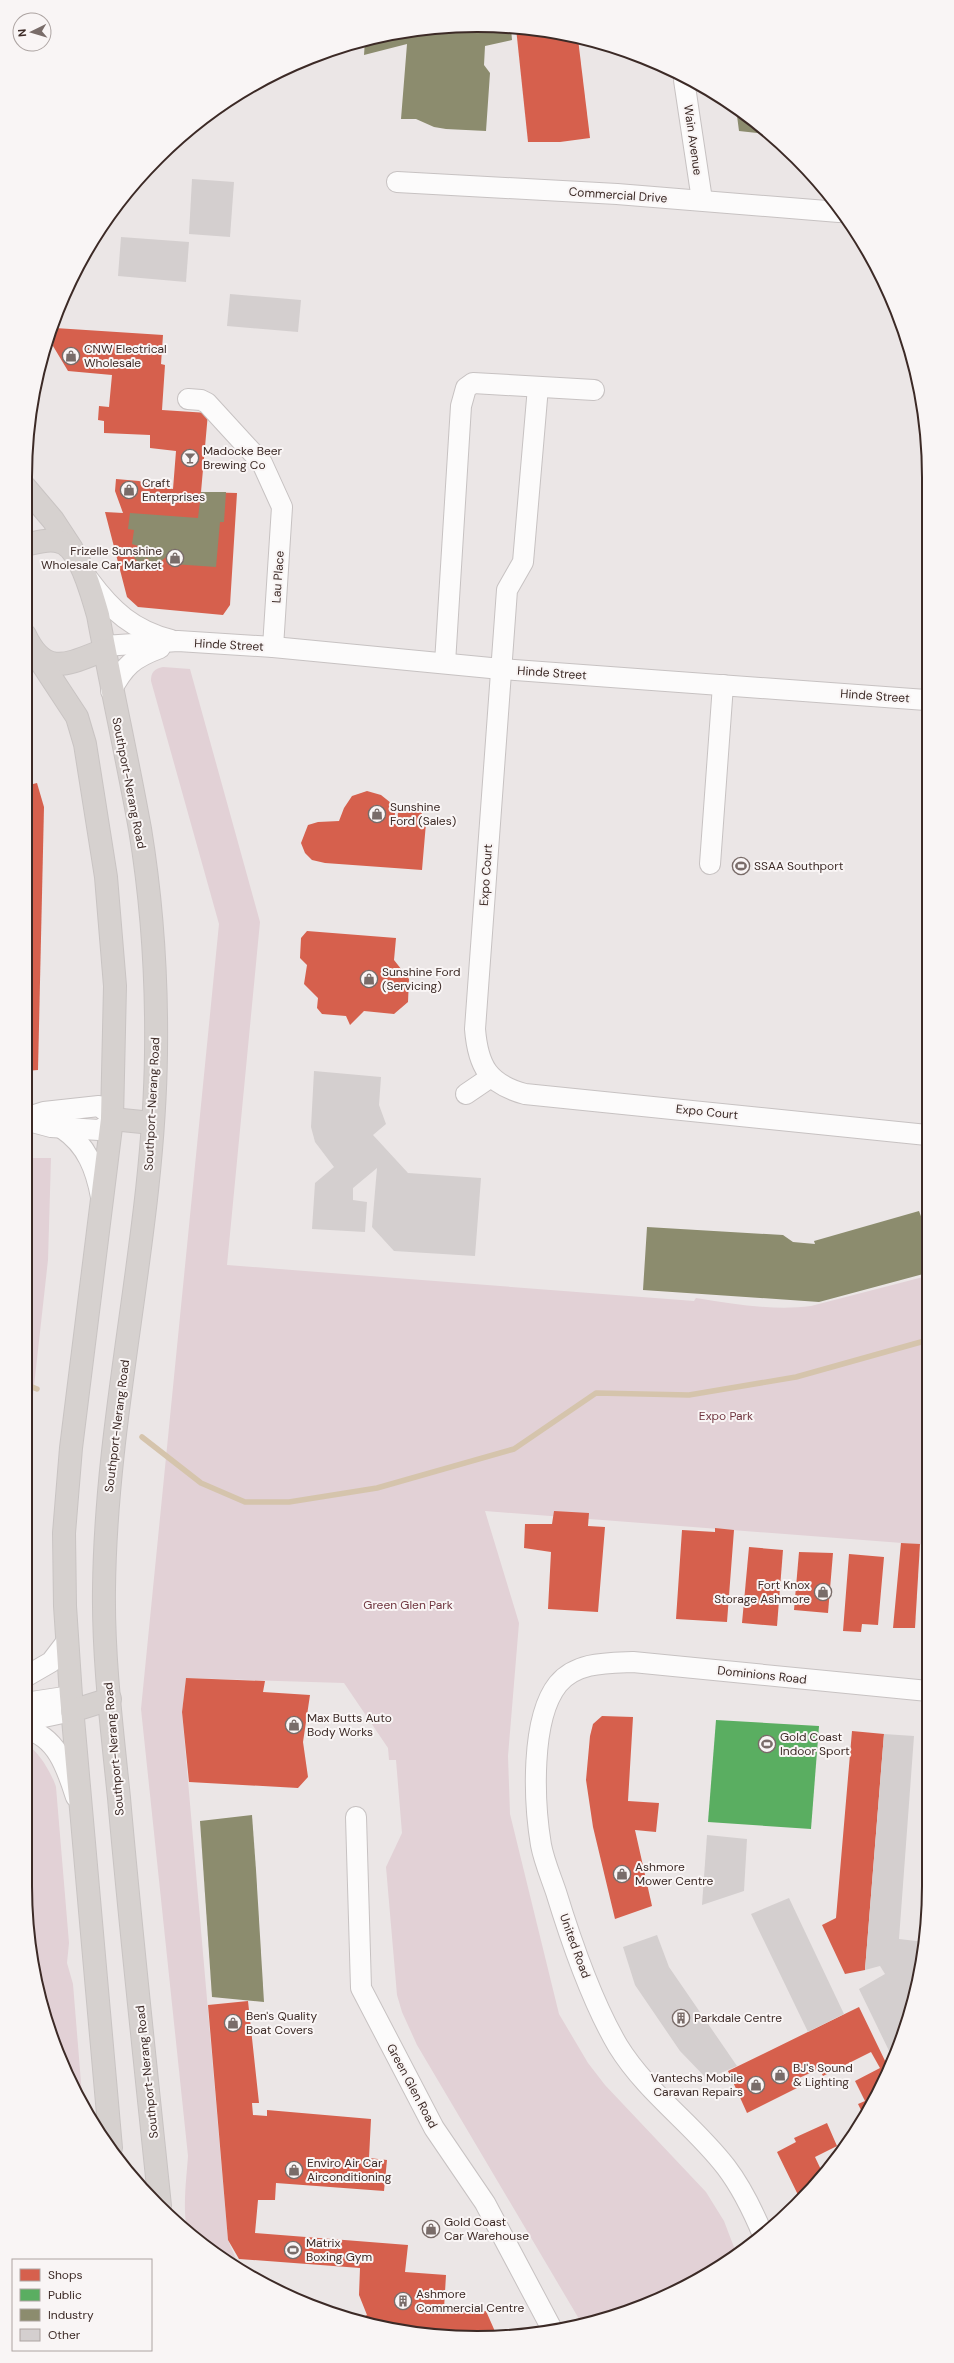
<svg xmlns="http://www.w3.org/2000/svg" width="954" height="2363" viewBox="0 0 954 2363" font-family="'DM Sans',sans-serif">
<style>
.green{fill:#e2d1d6}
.shops{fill:#d6604d}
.public{fill:#5aae61}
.industry{fill:#8c8c6e}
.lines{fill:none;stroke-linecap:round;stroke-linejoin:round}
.stream{stroke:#d5c4ac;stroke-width:5.5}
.building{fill:#d4cfcf}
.minor-casing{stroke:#c7c2c2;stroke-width:22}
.major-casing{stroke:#c9c4c3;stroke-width:24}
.minor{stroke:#fcfbfb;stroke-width:20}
.major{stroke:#d6d1cf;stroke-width:22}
.labels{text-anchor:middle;stroke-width:4;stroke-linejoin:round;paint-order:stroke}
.street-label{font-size:12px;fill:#3c2a26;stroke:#f9f5f5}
.poi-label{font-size:12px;fill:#3c2a26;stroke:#f9f5f5;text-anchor:start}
.park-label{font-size:12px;fill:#6f353e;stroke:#f9f5f5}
.rim{fill:none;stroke:#3c2a26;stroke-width:2}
</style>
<rect width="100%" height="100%" fill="#ebe6e6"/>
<g class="green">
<path d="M 163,667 L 190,669 L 260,922 L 227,1265 L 694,1301 L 696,1298 C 734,1304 774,1311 811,1306 L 927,1276 L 928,1545 L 485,1511 L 519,1623 L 508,1756 L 510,1814 L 559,2014 L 588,2063 L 605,2085 L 706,2192 L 724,2221 L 737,2255 L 650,2304 L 582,2324 L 417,2045 L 402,2012 L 397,1995 L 386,1867 L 402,1833 L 396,1760 L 389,1760 L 388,1748 L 344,1683 L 186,1678 L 182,1712 L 228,2240 L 241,2271 C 228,2262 197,2246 189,2233 C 181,2218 187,2173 188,2156 L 141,1709 L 219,924 L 151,681 C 151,672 154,669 163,667 Z"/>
<path d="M 25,1158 L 51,1158 L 48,1260 L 25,1467 Z"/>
<path d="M 25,1745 C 37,1747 53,1776 56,1787 L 69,1943 L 67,1963 L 73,1984 L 83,2107 L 49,2032 L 34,1974 L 25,1886 Z"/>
</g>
<g class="shops">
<path d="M 516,28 L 536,29 L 578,39 L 590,138 L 560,142 L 528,142 Z"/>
<path d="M 55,328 L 163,335 L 161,364 L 165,365 L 162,410 L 208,413 L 201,492 L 237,493 L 230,605 L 223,615 L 138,607 L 127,597 L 105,512 L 123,513 L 115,491 L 116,479 L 139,481 L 155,486 L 173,489 L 176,451 L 150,448 L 150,435 L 104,433 L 104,421 L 98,420 L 99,406 L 109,407 L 112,375 L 68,371 L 53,346 Z"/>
<path d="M 37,783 L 44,807 L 38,1070 L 25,1071 L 25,786 Z"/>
<path d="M 367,791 L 381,795 L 391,803 L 395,813 L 394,824 L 396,824 L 398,813 L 403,808 L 411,807 L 421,812 L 426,823 L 422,870 L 325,863 L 312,860 L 305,853 L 301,843 L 308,825 L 318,822 L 339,821 L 344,808 L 352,796 Z"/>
<path d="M 307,931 L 396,938 L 394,960 L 409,979 L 408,1002 L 394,1014 L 364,1011 L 350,1025 L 346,1016 L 322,1014 L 317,1008 L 318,998 L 304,984 L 307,965 L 300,958 L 301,938 Z"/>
<path d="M 554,1511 L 589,1513 L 588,1526 L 605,1527 L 598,1612 L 548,1609 L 551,1552 L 524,1548 L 525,1524 L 552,1524 Z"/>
<path d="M 715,1528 L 734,1530 L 727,1622 L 676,1619 L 682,1530 L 715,1532 Z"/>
<path d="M 901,1543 L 920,1544 L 915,1628 L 893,1628 Z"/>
<path d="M 749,1547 L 783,1550 L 777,1626 L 742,1623 Z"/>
<path d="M 799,1552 L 833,1553 L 828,1613 L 794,1610 Z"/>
<path d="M 849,1554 L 884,1557 L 878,1625 L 862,1624 L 861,1632 L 843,1631 Z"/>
<path d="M 186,1678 L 265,1681 L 263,1692 L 310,1695 L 303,1742 L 308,1777 L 298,1788 L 189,1782 L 182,1712 Z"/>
<path d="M 602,1716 L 633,1717 L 628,1801 L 659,1803 L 656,1832 L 635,1830 L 652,1906 L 615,1919 L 593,1827 L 586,1780 L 590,1736 L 593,1724 Z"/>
<path d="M 852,1731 L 884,1734 L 865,1970 L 845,1974 L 822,1925 L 836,1918 Z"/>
<path d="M 248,2001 L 259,2103 L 252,2103 L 253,2115 L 267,2116 L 267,2110 L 371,2119 L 369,2158 L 387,2160 L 384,2191 L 276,2183 L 275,2200 L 258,2200 L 255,2233 L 408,2245 L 405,2272 L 446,2275 L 444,2309 L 486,2311 L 497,2336 L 477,2338 L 418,2334 L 358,2320 L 367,2315 L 359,2295 L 360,2268 L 239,2259 L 228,2240 L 208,2005 Z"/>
<path d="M 859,2007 L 889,2069 L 882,2086 L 864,2116 L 858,2104 L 865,2101 L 855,2081 L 880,2068 L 871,2052 L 823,2076 L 819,2069 L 799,2078 L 803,2085 L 747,2113 L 728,2071 Z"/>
<path d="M 827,2123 L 837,2146 L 815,2157 L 823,2174 L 800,2199 L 777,2152 L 796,2142 L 794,2138 Z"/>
</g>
<path class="public" d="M 716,1720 L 819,1726 L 811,1829 L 708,1822 Z"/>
<g class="industry">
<path d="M 447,26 L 511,28 L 512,40 L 485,46 L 484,65 L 490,73 L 486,131 L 446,129 L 434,127 L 416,119 L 401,119 L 407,44 L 364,55 L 365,40 Z"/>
<path d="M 736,108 L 744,115 L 766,134 L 739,131 Z"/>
<path d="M 201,492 L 226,492 L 224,522 L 220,522 L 216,567 L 173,564 L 167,556 L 155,567 L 147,558 L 139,564 L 134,557 L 138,553 L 138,546 L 132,544 L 134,530 L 128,529 L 130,513 L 198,518 Z"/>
<path d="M 919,1211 L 922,1219 L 927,1217 L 927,1273 L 819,1302 L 643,1290 L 647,1227 L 783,1235 L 793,1242 L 815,1244 L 814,1241 Z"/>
<path d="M 252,1815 L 256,1870 L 264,2002 L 212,1997 L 200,1821 Z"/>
</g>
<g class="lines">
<g class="stream">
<path d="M 25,1384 L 37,1389"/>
<path d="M 142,1437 L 201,1483 L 245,1502 L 289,1502 L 377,1488 L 514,1449 L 596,1393 L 689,1395 L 796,1377 L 928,1340"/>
</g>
</g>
<g class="building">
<path d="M 192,179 L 234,182 L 230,237 L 189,234 Z"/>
<path d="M 118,206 L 117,217 L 110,217 Z"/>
<path d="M 121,237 L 189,242 L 186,282 L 118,276 Z"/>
<path d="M 230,294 L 301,300 L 298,332 L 227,326 Z"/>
<path d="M 314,1071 L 381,1077 L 379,1105 L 386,1124 L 373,1135 L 408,1173 L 481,1178 L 475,1256 L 394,1251 L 372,1227 L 377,1168 L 353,1188 L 353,1200 L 367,1202 L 365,1232 L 312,1229 L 315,1183 L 334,1167 L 315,1142 L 311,1127 Z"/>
<path d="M 884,1734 L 914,1736 L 899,1939 L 925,1942 L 905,2031 L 893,2059 L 859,1989 L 885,1974 L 880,1966 L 865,1970 Z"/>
<path d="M 707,1835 L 747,1839 L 744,1891 L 702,1905 Z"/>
<path d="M 789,1898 L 844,2014 L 808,2032 L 751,1914 Z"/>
<path d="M 657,1935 L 669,1967 L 737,2066 L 707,2079 L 680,2051 L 635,1985 L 623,1947 Z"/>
</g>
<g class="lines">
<defs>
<g id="minor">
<path d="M 684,80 L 702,200"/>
<path d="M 397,182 L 617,194 L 839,212"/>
<path d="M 538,387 L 523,562 L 507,590 L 475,1029 C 478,1066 488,1084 525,1094 L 927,1135"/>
<path d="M 188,399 L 201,400 L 207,403 L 262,463 L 282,507 L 273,647"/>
<path d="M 89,580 C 112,611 133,630 171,640"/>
<path d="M 104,646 L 178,641 L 273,647 L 501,669 L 926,700"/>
<path d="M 445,663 L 461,406 L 466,388 L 473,383 L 594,390"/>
<path d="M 111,691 C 124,666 133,658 160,648"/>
<path d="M 710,864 L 723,685"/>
<path d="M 466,1094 L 491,1077"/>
<path d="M 25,1118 L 44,1112 L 99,1106 L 108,1113 L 112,1119 L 105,1127 L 99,1130 L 51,1127 L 25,1120"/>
<path d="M 63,1129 C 87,1145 96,1170 101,1197"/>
<path d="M 25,1677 L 51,1662 L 67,1641"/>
<path d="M 25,1703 L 71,1696"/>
<path d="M 25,1721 L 72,1711"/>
<path d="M 25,1729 C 57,1736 67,1769 76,1797"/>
<path d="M 356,1817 L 361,1988 L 434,2128 L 485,2203 L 553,2331"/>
<path d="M 763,2235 C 753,2211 742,2188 726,2167 C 693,2124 647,2093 618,2046 C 592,2002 571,1941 556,1892 C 551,1877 544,1861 541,1845 C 534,1803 530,1719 558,1684 C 576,1662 607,1663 633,1662 L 928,1691"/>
</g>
<g id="major">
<path d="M 25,487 L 53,520 L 72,549"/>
<path d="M 25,545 C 35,543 46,539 56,541 C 80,543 92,596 98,615 C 111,686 127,757 140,829 C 152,902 157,978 156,1053 C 154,1233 106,1409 104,1589 C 103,1658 112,1729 119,1798 C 131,1934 146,2070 160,2206"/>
<path d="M 25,635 C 45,678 68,664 104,650"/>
<path d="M 33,650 L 77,717 L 85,744 L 106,877 L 115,986 L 112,1119 L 71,1448 L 64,1533 L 65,1606 L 71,1696 L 111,2148"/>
<path d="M 112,1119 L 152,1123"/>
<path d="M 72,1711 L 110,1699"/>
</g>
</defs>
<use href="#minor" class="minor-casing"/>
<use href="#major" class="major-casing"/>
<use href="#minor" class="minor"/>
<use href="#major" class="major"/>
</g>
<defs>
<symbol id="shop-ring" viewBox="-11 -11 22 22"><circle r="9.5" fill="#f9f5f5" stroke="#796c69" stroke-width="1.5"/><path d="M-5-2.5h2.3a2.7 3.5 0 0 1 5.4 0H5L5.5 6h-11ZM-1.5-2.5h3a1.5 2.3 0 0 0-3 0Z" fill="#796c69"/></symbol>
<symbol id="bar-ring" viewBox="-11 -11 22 22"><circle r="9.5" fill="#f9f5f5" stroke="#796c69" stroke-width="1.5"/><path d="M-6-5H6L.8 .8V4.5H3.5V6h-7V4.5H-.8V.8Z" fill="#796c69"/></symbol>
<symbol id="stadium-ring" viewBox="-11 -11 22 22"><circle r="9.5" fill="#f9f5f5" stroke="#796c69" stroke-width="1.5"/><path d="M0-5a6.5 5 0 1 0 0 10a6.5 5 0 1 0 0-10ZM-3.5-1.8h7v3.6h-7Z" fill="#796c69"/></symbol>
<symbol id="building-ring" viewBox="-11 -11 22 22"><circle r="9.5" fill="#f9f5f5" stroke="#796c69" stroke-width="1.5"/><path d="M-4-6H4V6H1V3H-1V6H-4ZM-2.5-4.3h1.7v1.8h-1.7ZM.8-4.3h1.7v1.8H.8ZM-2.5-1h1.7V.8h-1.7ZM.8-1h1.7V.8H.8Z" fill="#796c69"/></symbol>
</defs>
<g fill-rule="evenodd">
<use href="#shop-ring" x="61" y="346" width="20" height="20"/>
<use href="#bar-ring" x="180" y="448" width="20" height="20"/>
<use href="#shop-ring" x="119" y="480" width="20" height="20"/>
<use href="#shop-ring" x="165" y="548" width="20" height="20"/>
<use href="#shop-ring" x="367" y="804" width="20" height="20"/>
<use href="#stadium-ring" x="731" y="856" width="20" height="20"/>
<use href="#shop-ring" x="359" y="969" width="20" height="20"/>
<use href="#shop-ring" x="813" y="1582" width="20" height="20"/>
<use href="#shop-ring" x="284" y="1715" width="20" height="20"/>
<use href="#stadium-ring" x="757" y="1734" width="20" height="20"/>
<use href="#shop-ring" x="612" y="1864" width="20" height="20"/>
<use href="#building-ring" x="671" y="2008" width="20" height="20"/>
<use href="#shop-ring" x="223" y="2013" width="20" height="20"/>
<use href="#shop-ring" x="770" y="2065" width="20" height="20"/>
<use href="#shop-ring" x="746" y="2075" width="20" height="20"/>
<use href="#shop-ring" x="284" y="2160" width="20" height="20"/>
<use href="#shop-ring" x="421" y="2219" width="20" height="20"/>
<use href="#stadium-ring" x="283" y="2240" width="20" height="20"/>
<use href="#building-ring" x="393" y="2291" width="20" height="20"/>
</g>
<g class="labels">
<g class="street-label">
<text transform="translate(693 140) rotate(82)" y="4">Wain Avenue</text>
<text transform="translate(618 195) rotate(4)" y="4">Commercial Drive</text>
<text transform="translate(278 577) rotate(-86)" y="4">Lau Place</text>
<text transform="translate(229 645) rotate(3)" y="4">Hinde Street</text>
<text transform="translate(552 673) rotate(4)" y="4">Hinde Street</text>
<text transform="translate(875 696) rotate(4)" y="4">Hinde Street</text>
<text transform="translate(129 783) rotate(79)" y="4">Southport-Nerang Road</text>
<text transform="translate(486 875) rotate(-86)" y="4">Expo Court</text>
<text transform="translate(152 1104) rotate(-87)" y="4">Southport-Nerang Road</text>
<text transform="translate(707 1112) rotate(6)" y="4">Expo Court</text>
<text transform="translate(117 1426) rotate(-83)" y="4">Southport-Nerang Road</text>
<text transform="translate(762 1675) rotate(6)" y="4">Dominions Road</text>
<text transform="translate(114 1749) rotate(-95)" y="4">Southport-Nerang Road</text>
<text transform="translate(575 1946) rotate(70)" y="4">United Road</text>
<text transform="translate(147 2072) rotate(-96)" y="4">Southport-Nerang Road</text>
<text transform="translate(412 2086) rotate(62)" y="4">Green Glen Road</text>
</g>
<g class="poi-label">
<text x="84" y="353">CNW Electrical<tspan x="84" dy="14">Wholesale</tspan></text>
<text x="203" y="455">Madocke Beer<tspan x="203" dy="14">Brewing Co</tspan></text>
<text x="142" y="487">Craft<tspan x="142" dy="14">Enterprises</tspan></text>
<text x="162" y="555" text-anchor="end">Frizelle Sunshine<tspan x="162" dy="14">Wholesale Car Market</tspan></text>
<text x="390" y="811">Sunshine<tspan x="390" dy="14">Ford (Sales)</tspan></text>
<text x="754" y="870">SSAA Southport</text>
<text x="382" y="976">Sunshine Ford<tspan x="382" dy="14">(Servicing)</tspan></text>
<text x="810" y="1589" text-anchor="end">Fort Knox<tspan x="810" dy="14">Storage Ashmore</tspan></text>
<text x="307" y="1722">Max Butts Auto<tspan x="307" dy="14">Body Works</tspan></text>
<text x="780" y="1741">Gold Coast<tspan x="780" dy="14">Indoor Sport</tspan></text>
<text x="635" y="1871">Ashmore<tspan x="635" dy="14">Mower Centre</tspan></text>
<text x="246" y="2020">Ben's Quality<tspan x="246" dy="14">Boat Covers</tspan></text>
<text x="694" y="2022">Parkdale Centre</text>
<text x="793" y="2072">BJ's Sound<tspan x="793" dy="14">&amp; Lighting</tspan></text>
<text x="743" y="2082" text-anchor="end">Vantechs Mobile<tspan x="743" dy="14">Caravan Repairs</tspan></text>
<text x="307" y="2167">Enviro Air Car<tspan x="307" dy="14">Airconditioning</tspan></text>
<text x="444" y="2226">Gold Coast<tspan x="444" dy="14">Car Warehouse</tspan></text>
<text x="306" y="2247">Matrix<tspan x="306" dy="14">Boxing Gym</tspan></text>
<text x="416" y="2298">Ashmore<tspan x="416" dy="14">Commercial Centre</tspan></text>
</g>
<g class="park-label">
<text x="726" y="1420">Expo Park</text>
<text x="408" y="1609">Green Glen Park</text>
</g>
</g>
<path d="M0 0H954V2363H0ZM477 32H477A445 445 0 0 1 922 477V1886A445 445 0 0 1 477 2331H477A445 445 0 0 1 32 1886V477A445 445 0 0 1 477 32Z" fill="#f9f5f5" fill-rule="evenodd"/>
<path class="rim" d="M477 32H477A445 445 0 0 1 922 477V1886A445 445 0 0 1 477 2331H477A445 445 0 0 1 32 1886V477A445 445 0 0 1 477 32Z"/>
<rect x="12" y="2259" width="140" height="92" fill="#f9f5f5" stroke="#ada4a2"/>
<rect x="20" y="2269" width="20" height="12" fill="#d6604d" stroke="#ada4a2"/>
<text x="48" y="2279" font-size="12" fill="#3c2a26">Shops</text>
<rect x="20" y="2289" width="20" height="12" fill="#5aae61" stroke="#ada4a2"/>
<text x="48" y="2299" font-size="12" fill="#3c2a26">Public</text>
<rect x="20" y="2309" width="20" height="12" fill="#8c8c6e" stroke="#ada4a2"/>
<text x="48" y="2319" font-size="12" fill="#3c2a26">Industry</text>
<rect x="20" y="2329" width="20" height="12" fill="#d4cfcf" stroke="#ada4a2"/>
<text x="48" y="2339" font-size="12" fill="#3c2a26">Other</text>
<g transform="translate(32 32) rotate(265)"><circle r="19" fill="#f9f5f5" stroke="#ada4a2"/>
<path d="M0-3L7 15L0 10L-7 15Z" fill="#796c69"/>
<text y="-6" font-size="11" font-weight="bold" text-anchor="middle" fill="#3c2a26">N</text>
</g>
</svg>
